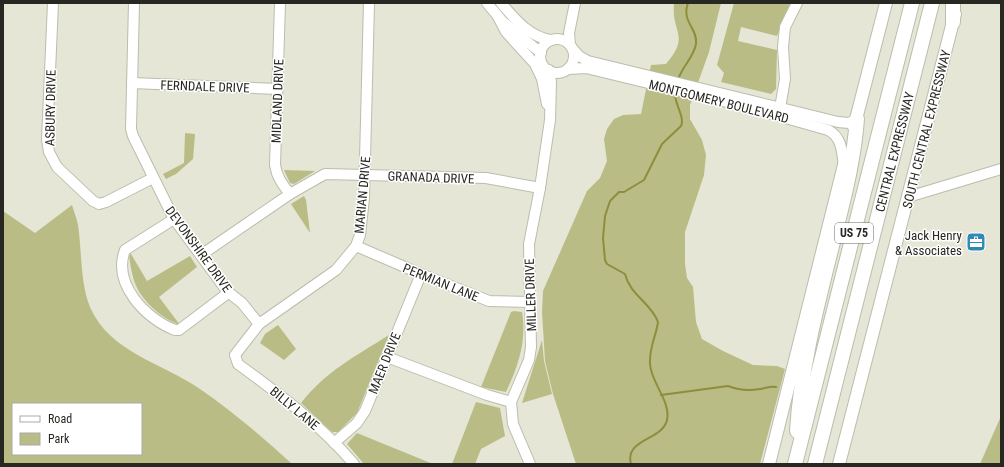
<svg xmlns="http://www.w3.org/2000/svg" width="1004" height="467" viewBox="0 0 1004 467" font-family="'Roboto Condensed',sans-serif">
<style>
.green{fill:#babc86;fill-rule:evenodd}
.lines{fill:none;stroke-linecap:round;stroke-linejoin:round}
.stream{stroke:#8d8e3b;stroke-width:2}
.minor-casing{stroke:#bcbdac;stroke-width:12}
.major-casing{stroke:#bcbdac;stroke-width:14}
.highway-casing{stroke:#bcbdac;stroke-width:16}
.minor{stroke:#fff;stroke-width:10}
.major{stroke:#fff;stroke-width:12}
.highway{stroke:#fff;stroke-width:14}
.labels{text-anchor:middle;stroke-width:3;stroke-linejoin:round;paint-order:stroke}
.shield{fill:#fff;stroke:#686864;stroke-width:1}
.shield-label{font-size:12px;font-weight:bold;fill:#282822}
.street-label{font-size:13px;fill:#282822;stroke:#fff}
.poi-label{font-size:13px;fill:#282822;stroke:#fff;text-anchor:end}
</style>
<rect width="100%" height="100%" fill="#e5e6d5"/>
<g class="green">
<path d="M 674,3 L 721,3 L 709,52 L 690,105 L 690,119 L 702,140 L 706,155 L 704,175 L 685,232 L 685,264 L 687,278 L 693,287 L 696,322 L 702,339 L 723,351 L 753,365 L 777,366 L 785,369 L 760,464 L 576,464 L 553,394 L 545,361 L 542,312 L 543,291 L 587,191 L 600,178 L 607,161 L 604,139 L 607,129 L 614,119 L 623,115 L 641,114 L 651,65 L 666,64 C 691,35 671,33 674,3 Z"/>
<path d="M 734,3 L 791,3 L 777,36 L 741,27 L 738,41 L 777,50 L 776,89 L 771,94 L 721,82 L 724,73 L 717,65 Z"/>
<path d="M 185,133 L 195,134 L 193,159 L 176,174 L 166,179 L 163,174 L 184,163 Z"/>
<path d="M 284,170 L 315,171 L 294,184 L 290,183 Z"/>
<path d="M 304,196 L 306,200 L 310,233 L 291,204 Z"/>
<path d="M 72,205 C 74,212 77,219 78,225 C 82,252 80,282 90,307 C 110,353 163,363 200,389 C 233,412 263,437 292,464 L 3,464 L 3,211 L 35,233 ZM 13,404 L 141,404 L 141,454 L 13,454 Z"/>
<path d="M 131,254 L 147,281 L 190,256 L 197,267 L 159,297 L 180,325 C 160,318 138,298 133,277 C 131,270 130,262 129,255 Z"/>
<path d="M 514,311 L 522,312 C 527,341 518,366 506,392 L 481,387 L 511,312 Z"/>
<path d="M 278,325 L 296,349 L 284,360 L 260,343 L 265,334 Z"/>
<path d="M 389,335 L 357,413 L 338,432 L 332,432 L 301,403 C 326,371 356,356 389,335 Z"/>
<path d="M 542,340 L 544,361 L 552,394 L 522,403 Z"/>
<path d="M 476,402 L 500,408 L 505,436 L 481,449 L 475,464 L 452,464 Z"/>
<path d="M 1001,416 L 1001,464 L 980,464 Z"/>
<path d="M 357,433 L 433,464 L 364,464 L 347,444 Z"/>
</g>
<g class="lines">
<g class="stream">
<path d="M 678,80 C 682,66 693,59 696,44 C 698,28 681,22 688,3"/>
<path d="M 661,395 L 728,386 C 738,390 749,391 760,389 C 767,388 769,386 776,387"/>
<path d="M 631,464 C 624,439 663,440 667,420 C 671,401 651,383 650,364 C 649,347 656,337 658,322 C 651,303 630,295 625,274 L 607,264 L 605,260 L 603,238 L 605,216 L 610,201 L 619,192 L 624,192 L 644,180 L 662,144 L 681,126 C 685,117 675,105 675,94"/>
</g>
<defs>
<g id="minor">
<path d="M 53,3 L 47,140 L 49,152 L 57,167 L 93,201 L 99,204 L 106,202 L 153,178"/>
<path d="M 134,3 L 131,129 L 133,136 L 174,219 L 227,291 L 242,303 L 259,324"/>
<path d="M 280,3 L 275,165 C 277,178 283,185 290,194"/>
<path d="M 487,3 L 502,21 L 541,53"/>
<path d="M 501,3 C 515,19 529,37 551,40"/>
<path d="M 497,15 L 506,32 L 535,64 L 542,79 L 547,104"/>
<circle cx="557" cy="56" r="17"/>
<path d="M 570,45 L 569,33 L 575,3"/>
<path d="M 572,48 L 579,56 L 588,61 L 838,122 L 849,123 L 857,119"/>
<path d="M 568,69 L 586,68 L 747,107 L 828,130 C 842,137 842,152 844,166"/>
<path d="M 132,83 L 278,89"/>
<path d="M 779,114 L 785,79 L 783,47 L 785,27 L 797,3"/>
<path d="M 908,197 L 1001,169"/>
<path d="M 174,219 L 125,250 C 112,284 146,319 175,330 L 179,330 L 228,293"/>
<path d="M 356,246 L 421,274 L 489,301 L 530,302"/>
<path d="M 201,255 L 290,194 L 325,174 L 486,178 L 540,188"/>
<path d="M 387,357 L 487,395 L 511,402"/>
<path d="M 334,443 L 357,423 L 365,411 L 421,274"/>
<path d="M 354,464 C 321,425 279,394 238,364 L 235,355 L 259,324 L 336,270 L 356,246 L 360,235 L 364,198 L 369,3"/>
<path d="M 530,464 L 513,424 L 511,402 L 529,360 L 531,347 L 529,244 L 540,188 L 550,120 L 551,82 L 549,70"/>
</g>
<g id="major">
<path d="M 854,127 L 886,3"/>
<path d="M 769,464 L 845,161"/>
<path d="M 839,464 L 955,14"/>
</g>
<g id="highway">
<path d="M 953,22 L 953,3"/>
<path d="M 797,431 C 801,365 818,302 834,238 C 844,198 854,160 857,119"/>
<path d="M 795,464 L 912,3"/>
<path id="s1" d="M 815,464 L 932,3"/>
</g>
</defs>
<use href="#minor" class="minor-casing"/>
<use href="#major" class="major-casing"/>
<use href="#highway" class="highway-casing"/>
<use href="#minor" class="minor"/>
<use href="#major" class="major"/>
<use href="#highway" class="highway"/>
</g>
<defs>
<symbol id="office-square" viewBox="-11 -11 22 22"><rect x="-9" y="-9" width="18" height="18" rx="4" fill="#3089b7" stroke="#fff"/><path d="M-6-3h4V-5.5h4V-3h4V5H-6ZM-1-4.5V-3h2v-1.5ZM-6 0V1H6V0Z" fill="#fff"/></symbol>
</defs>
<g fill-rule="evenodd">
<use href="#office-square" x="965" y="231" width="22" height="22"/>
</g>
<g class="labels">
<rect class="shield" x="835" y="223" width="38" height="20" rx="3"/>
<g class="shield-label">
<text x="854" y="237">US 75</text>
</g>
<g class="street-label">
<text transform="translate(205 86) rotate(2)" y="5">FERNDALE DRIVE</text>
<text transform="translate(277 101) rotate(-88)" y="5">MIDLAND DRIVE</text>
<text transform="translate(719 101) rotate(14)" y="5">MONTGOMERY BOULEVARD</text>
<text transform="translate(50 108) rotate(-89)" y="5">ASBURY DRIVE</text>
<text transform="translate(926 129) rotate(-76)" y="5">SOUTH CENTRAL EXPRESSWAY</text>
<text dy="5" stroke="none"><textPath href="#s1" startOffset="322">CENTRAL EXPRESSWAY</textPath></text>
<text transform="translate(431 177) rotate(2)" y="5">GRANADA DRIVE</text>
<text transform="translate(362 195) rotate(-85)" y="5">MARIAN DRIVE</text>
<text transform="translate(199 249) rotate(54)" y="5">DEVONSHIRE DRIVE</text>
<text transform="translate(441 282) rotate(22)" y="5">PERMIAN LANE</text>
<text transform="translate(530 295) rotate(-92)" y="5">MILLER DRIVE</text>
<text transform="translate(384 363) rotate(-68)" y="5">MAER DRIVE</text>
<text transform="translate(295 408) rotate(40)" y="5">BILLY LANE</text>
</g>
<g class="poi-label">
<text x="962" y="240">Jack Henry<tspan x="962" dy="15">&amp; Associates</tspan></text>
</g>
</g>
<rect width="1004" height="467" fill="none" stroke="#282822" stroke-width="8"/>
<rect x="12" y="403" width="130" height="52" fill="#ffffff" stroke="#a9a9a7"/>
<rect x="20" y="416" width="20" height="6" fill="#ffffff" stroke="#a9a9a7"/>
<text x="48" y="423" font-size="12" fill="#282822">Road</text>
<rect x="20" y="433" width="20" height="12" fill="#babc86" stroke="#a9a9a7"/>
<text x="48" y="443" font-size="12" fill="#282822">Park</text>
</svg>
